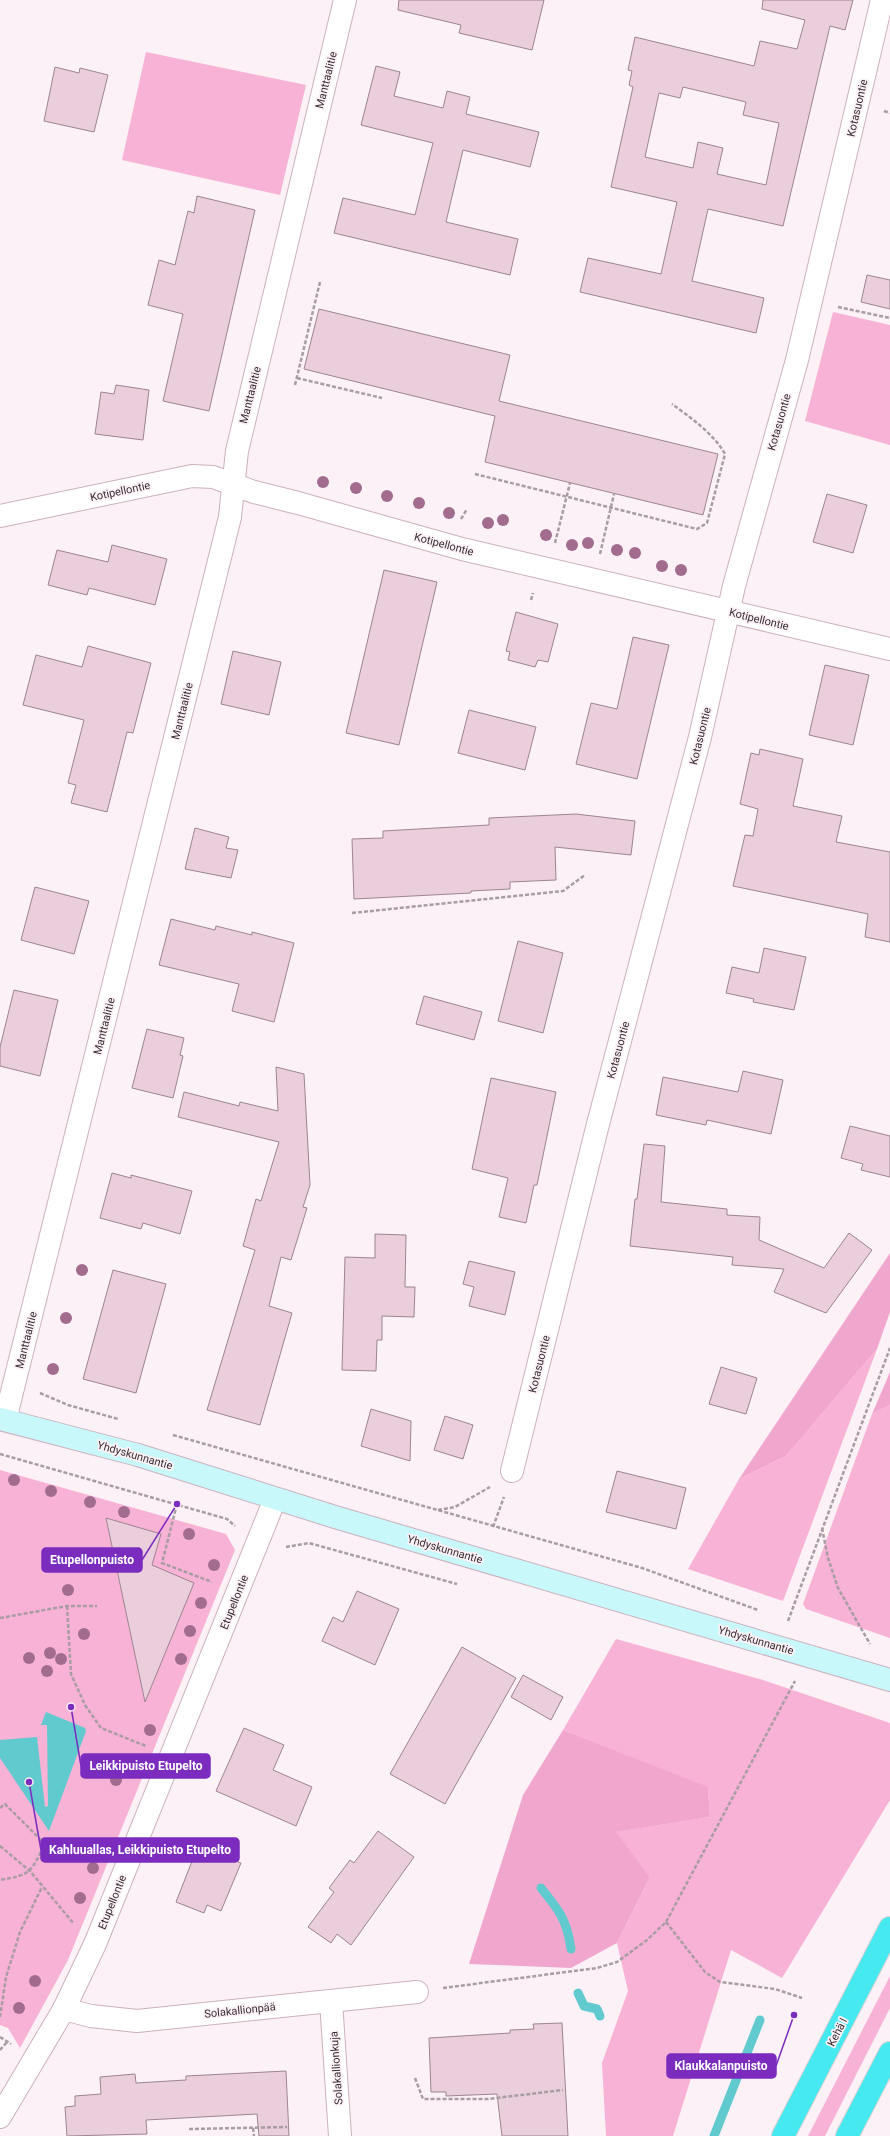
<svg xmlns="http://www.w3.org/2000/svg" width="890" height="2136" viewBox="0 0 890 2136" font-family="Roboto,sans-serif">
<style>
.green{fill:#f8b2d5}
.forest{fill:#f1a7cd}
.water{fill:#60cacf}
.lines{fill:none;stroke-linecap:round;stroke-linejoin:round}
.stream{stroke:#60cacf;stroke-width:9}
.building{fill:#eacedb;stroke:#9d8490;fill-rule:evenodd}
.street-casing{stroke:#ccb1be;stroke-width:24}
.secondary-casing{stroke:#ccb1be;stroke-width:24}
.highway-casing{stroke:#d3d1d2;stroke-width:24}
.path{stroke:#a89da2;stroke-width:2.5;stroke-dasharray:4 2;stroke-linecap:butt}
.street{stroke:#fff;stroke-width:22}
.secondary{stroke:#c8f8fa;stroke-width:22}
.highway{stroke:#46e9f0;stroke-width:22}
.tree{fill:#a26c8f}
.labels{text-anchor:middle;stroke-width:3.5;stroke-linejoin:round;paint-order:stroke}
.street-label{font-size:11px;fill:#372d32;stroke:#fcf1f6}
.leader{fill:none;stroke:#7b2cbf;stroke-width:1.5}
.callout-dot{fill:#7b2cbf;stroke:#fcf1f6;stroke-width:1.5}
.callout{fill:#7b2cbf;stroke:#7b2cbf;stroke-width:1.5}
.callout-label{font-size:12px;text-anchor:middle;font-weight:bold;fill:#fff}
</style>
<rect width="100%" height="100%" fill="#fcf1f6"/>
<g class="green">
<path d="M 146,52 L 306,85 L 280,195 L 122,160 Z"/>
<path d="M 833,312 L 890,325 L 890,445 L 805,421 Z"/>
<path d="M 877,1349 L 783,1601 L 688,1569 L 739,1479 L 786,1456 Z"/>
<path d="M 890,1405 L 890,1638 L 806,1609 L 803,1604 L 872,1414 Z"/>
<path d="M 0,1470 L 226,1534 L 235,1550 L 68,1960 L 20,2048 L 8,2028 L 0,2025 Z"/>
<path d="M 616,1639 L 763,1680 L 890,1723 L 890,1800 L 782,1978 L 731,1950 L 673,2136 L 606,2136 L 602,2063 L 628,1991 L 617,1943 L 650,1877 L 615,1832 L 710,1817 L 708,1788 L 563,1730 Z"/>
<path d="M 890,1976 L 890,2008 L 825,2136 L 808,2136 Z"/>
</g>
<g class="forest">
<path d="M 890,1253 L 890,1312 L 877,1349 L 786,1456 L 739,1479 Z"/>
<path d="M 890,1372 L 890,1405 L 872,1414 Z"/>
<path d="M 563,1730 L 708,1787 L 710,1817 L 616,1832 L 650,1877 L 617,1943 L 571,1968 L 469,1964 L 523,1795 Z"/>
</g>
<path class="water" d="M 46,1712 L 85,1728 L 86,1731 L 49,1831 L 0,1758 L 0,1740 L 37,1737 L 45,1807 L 48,1806 L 47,1725 L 41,1725 Z"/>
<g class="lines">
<g class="stream">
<path d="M 541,1888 C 559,1910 567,1920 571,1949"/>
<path d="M 578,1993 L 584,2006 L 597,2009 L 600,2016"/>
<path d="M 714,2136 L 760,2020"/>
</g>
</g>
<g class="building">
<path d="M 399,0 L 544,0 L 532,50 L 459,33 L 461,25 L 398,10 Z"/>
<path d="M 763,0 L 853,0 L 845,30 L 830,26 L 783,226 L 708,209 L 692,281 L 764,298 L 756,333 L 580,292 L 588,258 L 661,274 L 677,202 L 611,187 L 633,87 L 629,85 L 632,71 L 628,70 L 635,37 L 754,66 L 760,41 L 797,49 L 805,20 L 762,9 ZM 683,87 L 746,102 L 743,115 L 779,123 L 766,185 L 717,174 L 723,148 L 698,142 L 693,168 L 645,157 L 659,93 L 680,98 Z"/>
<path d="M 376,66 L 400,72 L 394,96 L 443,108 L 447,91 L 470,97 L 466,114 L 539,132 L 530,167 L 463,150 L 446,222 L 518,239 L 510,275 L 334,233 L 343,198 L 415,215 L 433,143 L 361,125 Z"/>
<path d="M 55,67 L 79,73 L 80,68 L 108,75 L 94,132 L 44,121 Z"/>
<path d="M 197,196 L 255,210 L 209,411 L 163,401 L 183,314 L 148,305 L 159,260 L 175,265 L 188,211 L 194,213 Z"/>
<path d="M 867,275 L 890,280 L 890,309 L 861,302 Z"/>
<path d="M 319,309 L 510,355 L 499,401 L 718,454 L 703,515 L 485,462 L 495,416 L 304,369 Z"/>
<path d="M 116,385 L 149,390 L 143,440 L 95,434 L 101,392 L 114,394 Z"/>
<path d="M 827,494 L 867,505 L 853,553 L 813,542 Z"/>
<path d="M 112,545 L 167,559 L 155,605 L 89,588 L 87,595 L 48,585 L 57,550 L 108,562 Z"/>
<path d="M 384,570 L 437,582 L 399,745 L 346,733 Z"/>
<path d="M 516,612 L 558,624 L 548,662 L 538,660 L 535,667 L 508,660 L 510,652 L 506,651 Z"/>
<path d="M 633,637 L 669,645 L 637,779 L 576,764 L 591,703 L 617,709 Z"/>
<path d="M 88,646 L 151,663 L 133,733 L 127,732 L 107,812 L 71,803 L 76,785 L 68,783 L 84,720 L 23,705 L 36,655 L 82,667 Z"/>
<path d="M 233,651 L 281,662 L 269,715 L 221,704 Z"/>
<path d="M 825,665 L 869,675 L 853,745 L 809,735 Z"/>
<path d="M 469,710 L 536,727 L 525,770 L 458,753 Z"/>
<path d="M 760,749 L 803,759 L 793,806 L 842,816 L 836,842 L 890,852 L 890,942 L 865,937 L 868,914 L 733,886 L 745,835 L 753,836 L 758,809 L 740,804 L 751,753 L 759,755 Z"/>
<path d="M 576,814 L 635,821 L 631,855 L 555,847 L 556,880 L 510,882 L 510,889 L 471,891 L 471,893 L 354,899 L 352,839 L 383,838 L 383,831 L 489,825 L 489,818 Z"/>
<path d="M 195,828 L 229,837 L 226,848 L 238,850 L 231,878 L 185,869 Z"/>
<path d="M 35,887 L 89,901 L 74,954 L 21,940 Z"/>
<path d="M 171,919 L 215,930 L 216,926 L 252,935 L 252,932 L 294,943 L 274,1022 L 232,1011 L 239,984 L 159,965 Z"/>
<path d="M 518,941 L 563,953 L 543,1033 L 498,1021 Z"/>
<path d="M 764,948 L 806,957 L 794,1010 L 753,1002 L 754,999 L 726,993 L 732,967 L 759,973 Z"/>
<path d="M 14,990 L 58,1000 L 40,1076 L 0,1066 L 0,1047 Z"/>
<path d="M 424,996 L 482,1012 L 474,1040 L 416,1024 Z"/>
<path d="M 147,1029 L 184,1038 L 180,1055 L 183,1056 L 173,1098 L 132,1088 Z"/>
<path d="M 276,1067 L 304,1074 L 310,1185 L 303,1207 L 307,1208 L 291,1260 L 281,1257 L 269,1306 L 292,1313 L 260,1425 L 207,1410 L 255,1250 L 243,1246 L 256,1199 L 261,1201 L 279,1142 L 178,1117 L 184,1092 L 239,1106 L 240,1102 L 278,1111 Z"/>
<path d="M 743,1071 L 783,1080 L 771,1134 L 707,1120 L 706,1125 L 656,1115 L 663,1077 L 738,1092 Z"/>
<path d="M 491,1078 L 556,1092 L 537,1185 L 534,1185 L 526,1223 L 499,1217 L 508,1178 L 472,1169 Z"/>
<path d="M 850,1126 L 890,1136 L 890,1177 L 861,1170 L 863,1164 L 841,1158 Z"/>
<path d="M 644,1144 L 665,1146 L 661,1202 L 727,1209 L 727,1215 L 760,1217 L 759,1240 L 824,1268 L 849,1233 L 872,1250 L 826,1313 L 774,1292 L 784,1269 L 732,1265 L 733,1257 L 630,1246 L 635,1199 L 637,1199 Z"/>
<path d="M 112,1173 L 131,1178 L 131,1175 L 192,1191 L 180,1234 L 143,1223 L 141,1229 L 100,1218 Z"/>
<path d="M 375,1234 L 406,1235 L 405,1287 L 415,1287 L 414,1317 L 382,1316 L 382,1340 L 377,1340 L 376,1371 L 342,1370 L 345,1257 L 375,1258 Z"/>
<path d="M 469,1261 L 515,1272 L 505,1315 L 469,1306 L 474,1287 L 463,1284 Z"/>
<path d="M 113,1270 L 166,1284 L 136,1393 L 83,1379 Z"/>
<path d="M 721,1367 L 757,1378 L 746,1414 L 709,1404 Z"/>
<path d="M 371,1409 L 411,1421 L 410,1461 L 361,1446 Z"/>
<path d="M 445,1416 L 473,1425 L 463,1459 L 434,1450 Z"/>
<path d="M 617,1471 L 686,1488 L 676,1529 L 606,1512 Z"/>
<path d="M 106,1518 L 161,1534 L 152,1565 L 194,1583 L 145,1702 Z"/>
<path d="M 357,1591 L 399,1609 L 375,1665 L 322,1641 L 333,1617 L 343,1622 Z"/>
<path d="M 462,1647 L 516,1678 L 445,1804 L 390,1774 Z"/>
<path d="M 523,1675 L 563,1697 L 551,1720 L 511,1697 Z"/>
<path d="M 244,1728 L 284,1745 L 273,1770 L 312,1787 L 296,1826 L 216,1791 Z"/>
<path d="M 378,1831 L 414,1857 L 351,1945 L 337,1934 L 331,1943 L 308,1927 L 334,1892 L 329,1888 L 350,1860 L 354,1863 Z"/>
<path d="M 198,1846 L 241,1863 L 221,1911 L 207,1905 L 204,1913 L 176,1902 Z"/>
<path d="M 562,2023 L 568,2136 L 502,2136 L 497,2094 L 446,2096 L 446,2092 L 431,2092 L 429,2038 L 510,2033 L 510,2030 L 534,2029 L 533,2024 Z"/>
<path d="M 286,2071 L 289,2136 L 259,2136 L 257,2114 L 146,2120 L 147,2134 L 67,2136 L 65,2107 L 75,2106 L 75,2096 L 101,2094 L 100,2077 L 135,2074 L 136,2083 L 186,2080 L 186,2076 Z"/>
</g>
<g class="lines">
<defs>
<g id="street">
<path d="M 0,516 L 192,476 L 213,477 L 254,492 L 298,503 L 462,549 L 890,649"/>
<path d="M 5,1420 L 230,517 L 237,451 L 345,0"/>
<path d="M 512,1471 L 597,1128 L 700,737 L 734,586 L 797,360 L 882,0"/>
<path d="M 331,2001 L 340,2136"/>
<path d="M 64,2009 L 91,2016 L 137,2021 L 417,1992"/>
<path d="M 0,2117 L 64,2009 L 95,1944 L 275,1499"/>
</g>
<path id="secondary" d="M 0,1419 L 138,1455 L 335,1517 L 890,1680"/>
<g id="highway">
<path d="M 783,2136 L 890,1928"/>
<path d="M 847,2136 L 890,2053"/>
</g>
</defs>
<use href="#street" class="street-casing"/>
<use href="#secondary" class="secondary-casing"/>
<use href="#highway" class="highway-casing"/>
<g class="path">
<path d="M 884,111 L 890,113"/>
<path d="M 838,307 L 890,318"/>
<path d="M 297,378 L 382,398"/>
<path d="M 295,385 L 320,282"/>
<path d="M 475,474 L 697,529 L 707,523 L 725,454 C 714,434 691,418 672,404"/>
<path d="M 461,519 L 467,509"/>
<path d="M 555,543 L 570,483"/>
<path d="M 600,554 L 614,494"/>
<path d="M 531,600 L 533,593"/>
<path d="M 352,913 L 563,891 L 585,875"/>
<path d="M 40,1393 L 68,1405 L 118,1419"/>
<path d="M 173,1435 L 642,1568 L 758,1610"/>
<path d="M 0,1454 L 227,1519 L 235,1526"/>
<path d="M 177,1504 L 162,1563 L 212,1582"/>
<path d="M 438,1510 L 455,1507 L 490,1487"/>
<path d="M 493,1527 L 504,1497"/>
<path d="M 822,1528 L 828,1558 L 838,1588 L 870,1644"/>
<path d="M 286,1547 L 309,1543 L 457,1584"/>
<path d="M 67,1606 L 71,1674 L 85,1705 L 101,1728 L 146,1746"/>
<path d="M 0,1618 L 67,1606 L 97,1606"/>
<path d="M 788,1621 L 890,1348"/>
<path d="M 0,1808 L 5,1804 L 45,1844 C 31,1871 32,1875 0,1880"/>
<path d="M 0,1846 L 30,1871 L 74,1924"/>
<path d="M 666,1922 L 705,1972 L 720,1982 L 775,1989 L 802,1998"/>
<path d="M 443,1988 L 597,1968 L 617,1962 L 647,1940 L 666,1922 L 795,1681"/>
<path d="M 0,2017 L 6,1977 L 20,1932 L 42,1887"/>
<path d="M 0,2037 L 11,2044"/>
<path d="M 0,2050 L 7,2042"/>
<path d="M 415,2078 L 423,2099 L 488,2099 L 563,2090"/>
<path d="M 253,2128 L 254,2136"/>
<path d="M 189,2129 L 287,2127"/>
</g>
<use href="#street" class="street"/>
<use href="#secondary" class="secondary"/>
<use href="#highway" class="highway"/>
</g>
<g class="tree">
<circle cx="323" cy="482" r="6"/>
<circle cx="356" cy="488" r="6"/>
<circle cx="387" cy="496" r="6"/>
<circle cx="419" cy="503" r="6"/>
<circle cx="449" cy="513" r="6"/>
<circle cx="503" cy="520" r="6"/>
<circle cx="488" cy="523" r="6"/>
<circle cx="546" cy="535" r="6"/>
<circle cx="588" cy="543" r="6"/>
<circle cx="572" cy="545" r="6"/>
<circle cx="617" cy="550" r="6"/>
<circle cx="635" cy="553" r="6"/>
<circle cx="662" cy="566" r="6"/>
<circle cx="681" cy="570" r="6"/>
<circle cx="82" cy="1270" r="6"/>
<circle cx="66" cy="1318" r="6"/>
<circle cx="53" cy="1369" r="6"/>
<circle cx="14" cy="1480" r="6"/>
<circle cx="51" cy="1491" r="6"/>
<circle cx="90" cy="1502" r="6"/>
<circle cx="124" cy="1512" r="6"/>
<circle cx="189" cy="1534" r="6"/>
<circle cx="214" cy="1565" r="6"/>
<circle cx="68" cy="1590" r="6"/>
<circle cx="201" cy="1603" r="6"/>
<circle cx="190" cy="1631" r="6"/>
<circle cx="84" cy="1634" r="6"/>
<circle cx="50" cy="1653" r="6"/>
<circle cx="29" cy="1658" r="6"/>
<circle cx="61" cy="1659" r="6"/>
<circle cx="181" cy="1659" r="6"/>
<circle cx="47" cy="1671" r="6"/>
<circle cx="150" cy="1730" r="6"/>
<circle cx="116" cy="1780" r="6"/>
<circle cx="93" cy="1868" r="6"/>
<circle cx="80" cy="1898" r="6"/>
<circle cx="35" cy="1981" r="6"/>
<circle cx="19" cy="2008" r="6"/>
</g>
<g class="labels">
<g class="street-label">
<text transform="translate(326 80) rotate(-76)" y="4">Manttaalitie</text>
<text transform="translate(857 108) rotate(-77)" y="4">Kotasuontie</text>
<text transform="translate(250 395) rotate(-76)" y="4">Manttaalitie</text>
<text transform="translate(779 422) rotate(-74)" y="4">Kotasuontie</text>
<text transform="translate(120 491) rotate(-12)" y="4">Kotipellontie</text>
<text transform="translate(444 544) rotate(15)" y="4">Kotipellontie</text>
<text transform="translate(759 619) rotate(14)" y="4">Kotipellontie</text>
<text transform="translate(182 711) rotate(-76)" y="4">Manttaalitie</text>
<text transform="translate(700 736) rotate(-76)" y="4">Kotasuontie</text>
<text transform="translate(104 1026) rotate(-76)" y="4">Manttaalitie</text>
<text transform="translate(618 1050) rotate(-75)" y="4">Kotasuontie</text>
<text transform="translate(26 1340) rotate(-76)" y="4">Manttaalitie</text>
<text transform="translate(539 1364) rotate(-76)" y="4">Kotasuontie</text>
<text transform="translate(135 1455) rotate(16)" y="4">Yhdyskunnantie</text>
<text transform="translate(445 1549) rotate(16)" y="4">Yhdyskunnantie</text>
<text transform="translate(234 1602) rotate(-68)" y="4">Etupellontie</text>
<text transform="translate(756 1640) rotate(16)" y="4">Yhdyskunnantie</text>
<text transform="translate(112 1902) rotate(-68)" y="4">Etupellontie</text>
<text transform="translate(240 2010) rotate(-6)" y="4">Solakallionpää</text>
<text transform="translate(837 2032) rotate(-63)" y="4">Kehä I</text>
<text transform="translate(336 2068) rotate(-94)" y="4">Solakallionkuja</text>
</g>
</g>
<path class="leader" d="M177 1504L142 1560M71 1707L81 1766M29 1782L41 1850M794 2015L776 2066"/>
<g class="callout-dot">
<circle cx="177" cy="1504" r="4"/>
<circle cx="71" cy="1707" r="4"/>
<circle cx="29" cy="1782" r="4"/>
<circle cx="794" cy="2015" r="4"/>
</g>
<g class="callout">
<rect x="42" y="1548" width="100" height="24" rx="4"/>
<rect x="81" y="1754" width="129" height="24" rx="4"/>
<rect x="41" y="1838" width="198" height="24" rx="4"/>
<rect x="667" y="2054" width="109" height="24" rx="4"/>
</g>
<g class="callout-label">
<text x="92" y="1564">Etupellonpuisto</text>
<text x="146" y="1770">Leikkipuisto Etupelto</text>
<text x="140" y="1854">Kahluuallas, Leikkipuisto Etupelto</text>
<text x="721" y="2070">Klaukkalanpuisto</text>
</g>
</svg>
